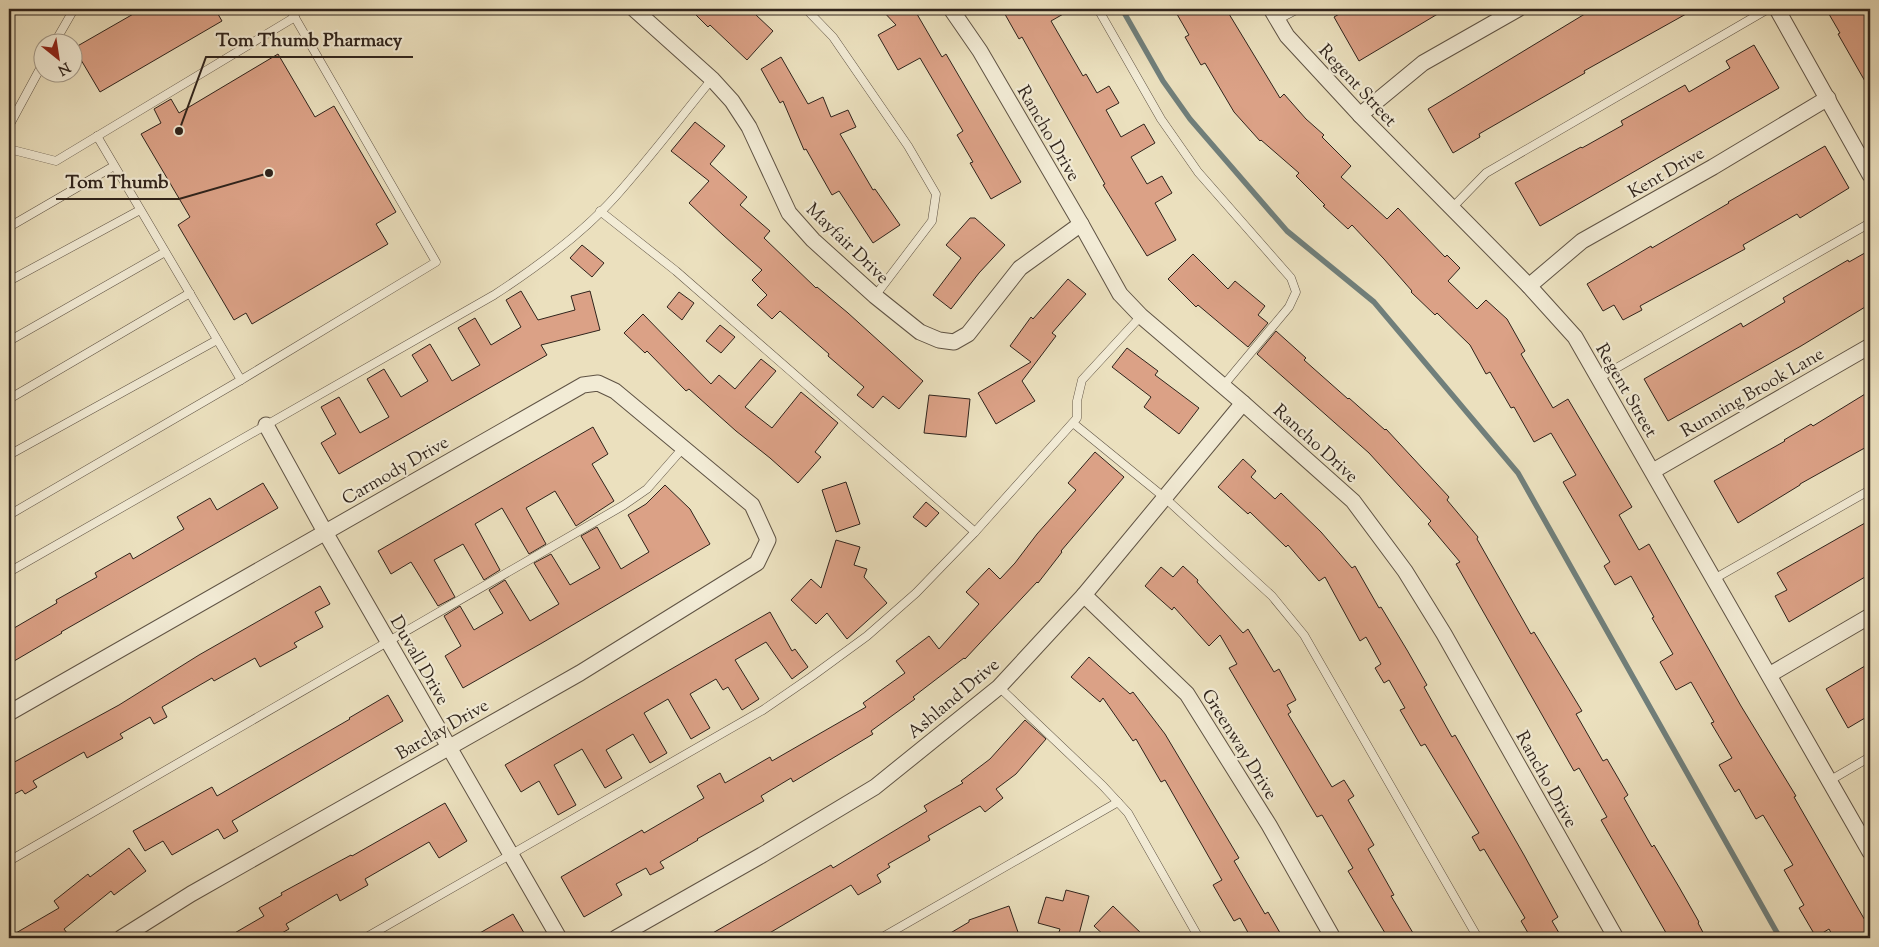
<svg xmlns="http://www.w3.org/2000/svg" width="1879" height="947" viewBox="0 0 1879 947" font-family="'Sorts Mill Goudy',serif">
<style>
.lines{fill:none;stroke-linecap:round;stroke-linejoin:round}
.stream{stroke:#707f7b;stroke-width:5.5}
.building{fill:#dba186;stroke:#30241c}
.service-casing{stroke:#5f5344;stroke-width:9}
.minor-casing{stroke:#5f5344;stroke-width:17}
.service{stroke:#f2ebd5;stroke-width:8}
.minor{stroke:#f2ebd5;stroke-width:15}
.labels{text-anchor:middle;stroke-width:4.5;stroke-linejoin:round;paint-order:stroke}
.street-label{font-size:18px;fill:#30241c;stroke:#f2ebd5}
.leader{fill:none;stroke:#30241c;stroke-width:2}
.callout-dot{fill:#30241c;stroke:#f2ebd5;stroke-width:2}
.callout-label{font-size:19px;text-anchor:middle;font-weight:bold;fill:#30241c;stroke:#f2ebd5;stroke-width:4.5;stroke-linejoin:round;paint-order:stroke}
</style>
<rect width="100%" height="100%" fill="#ebe0be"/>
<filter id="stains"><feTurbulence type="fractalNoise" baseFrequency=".004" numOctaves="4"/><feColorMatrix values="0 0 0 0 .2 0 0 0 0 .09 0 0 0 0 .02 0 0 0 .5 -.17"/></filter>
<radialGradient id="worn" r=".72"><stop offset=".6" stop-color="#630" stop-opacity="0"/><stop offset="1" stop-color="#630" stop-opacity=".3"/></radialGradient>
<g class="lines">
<path class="stream" d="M 1122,9 L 1163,81 L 1190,119 L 1287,231 L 1374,302 L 1518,473 L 1780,938"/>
</g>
<g class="building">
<path d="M 142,9 L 215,9 L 222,21 L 100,92 L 74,48 Z"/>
<path d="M 690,9 L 762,9 L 756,15 L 773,31 L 747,60 L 710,25 L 708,27 Z"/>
<path d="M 881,9 L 914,9 L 942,57 L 946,54 L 1021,182 L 991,199 L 970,163 L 973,162 L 957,135 L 963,131 L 920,58 L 898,70 L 878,35 L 896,25 Z"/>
<path d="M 1002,9 L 1072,9 L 1051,21 L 1083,76 L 1086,74 L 1097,93 L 1109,86 L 1119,103 L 1106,110 L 1121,137 L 1144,124 L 1155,143 L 1131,157 L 1147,184 L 1162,176 L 1172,193 L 1155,203 L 1176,240 L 1147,256 L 1103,185 L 1105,184 L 1022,37 L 1019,39 Z"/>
<path d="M 1174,9 L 1226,9 L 1280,98 L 1284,94 L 1306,119 L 1324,135 L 1322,137 L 1351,166 L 1341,177 L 1387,219 L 1398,208 L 1445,257 L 1447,255 L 1460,268 L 1448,281 L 1477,309 L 1486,300 L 1507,319 L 1525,351 L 1521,354 L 1553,408 L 1568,399 L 1632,507 L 1619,515 L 1639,550 L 1649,544 L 1741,706 L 1796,796 L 1794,797 L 1870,929 L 1870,938 L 1834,938 L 1829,929 L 1816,937 L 1799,908 L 1804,905 L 1784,870 L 1793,865 L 1763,815 L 1756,819 L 1739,789 L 1735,792 L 1719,765 L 1732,758 L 1711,723 L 1714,722 L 1691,682 L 1676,690 L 1660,662 L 1673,654 L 1652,618 L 1654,617 L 1631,576 L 1615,585 L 1604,566 L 1610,562 L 1563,482 L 1576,475 L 1551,433 L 1534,442 L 1514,407 L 1511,408 L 1490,372 L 1486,374 L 1470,345 L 1437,313 L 1435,315 L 1411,292 L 1412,291 L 1384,259 L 1352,225 L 1348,229 L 1323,206 L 1325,205 L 1296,176 L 1299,173 L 1261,140 L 1260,141 L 1234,112 L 1205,63 L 1201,65 L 1185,37 L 1189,35 Z"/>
<path d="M 1348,9 L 1446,9 L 1359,61 L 1334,17 Z"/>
<path d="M 1593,9 L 1695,9 L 1584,71 L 1585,73 L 1479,134 L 1480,137 L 1453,153 L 1428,109 Z"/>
<path d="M 1826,9 L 1870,9 L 1870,90 L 1838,34 L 1840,33 Z"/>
<path d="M 1754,45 L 1779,88 L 1540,226 L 1515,183 L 1581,147 L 1582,148 L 1623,125 L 1621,121 L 1685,85 L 1689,92 L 1730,68 L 1726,61 Z"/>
<path d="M 278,54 L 315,117 L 334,106 L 396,212 L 376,224 L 388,244 L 252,324 L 246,313 L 234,320 L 178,225 L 190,217 L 141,134 L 161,123 L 154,109 L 171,99 L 179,113 Z"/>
<path d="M 781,57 L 808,104 L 823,97 L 831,117 L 848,110 L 856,127 L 840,134 L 873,190 L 875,189 L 900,225 L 873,243 L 839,191 L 832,195 L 806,149 L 804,150 L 783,101 L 780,103 L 761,69 Z"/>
<path d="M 695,122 L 725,146 L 710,164 L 747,197 L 740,205 L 770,231 L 764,238 L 816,288 L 817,287 L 848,313 L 923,381 L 899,409 L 883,396 L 873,408 L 857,395 L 864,387 L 828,356 L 829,354 L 780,311 L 772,319 L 757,305 L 767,295 L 752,280 L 762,270 L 723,235 L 689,203 L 709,181 L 671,151 Z"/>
<path d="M 1825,146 L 1849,188 L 1800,218 L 1797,214 L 1743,245 L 1745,249 L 1640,306 L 1642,310 L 1623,320 L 1614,305 L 1603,311 L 1587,284 L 1651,246 L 1652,248 L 1693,224 L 1729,203 L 1728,202 Z"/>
<path d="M 970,218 L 975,218 L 1005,245 L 979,273 L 951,309 L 933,295 L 961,258 L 946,245 Z"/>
<path d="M 582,245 L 604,263 L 592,277 L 570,258 Z"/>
<path d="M 1870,250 L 1870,304 L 1801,346 L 1668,421 L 1644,379 L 1741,323 L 1743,327 L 1785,302 L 1783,298 L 1848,260 L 1849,262 Z"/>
<path d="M 1193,254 L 1228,289 L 1235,281 L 1265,306 L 1258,315 L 1268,323 L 1248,347 L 1198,305 L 1196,307 L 1168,279 Z"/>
<path d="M 1068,279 L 1086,294 L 1052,333 L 1056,336 L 1022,381 L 1035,401 L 996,424 L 978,393 L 1031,362 L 1010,346 L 1031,317 L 1033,319 Z"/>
<path d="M 521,291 L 538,320 L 575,310 L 571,296 L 590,291 L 600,330 L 541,345 L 547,355 L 339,474 L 321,443 L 336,434 L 321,407 L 339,397 L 360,433 L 389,417 L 367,379 L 384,369 L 401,397 L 428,381 L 412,355 L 430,344 L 452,381 L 480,365 L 458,328 L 475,318 L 491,345 L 521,327 L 506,300 Z"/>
<path d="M 679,292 L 694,303 L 682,320 L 667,307 Z"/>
<path d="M 643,314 L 711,384 L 719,375 L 735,389 L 761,359 L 776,371 L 745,407 L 772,428 L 801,392 L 838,423 L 815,452 L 821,457 L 798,483 L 770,458 L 736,431 L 689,389 L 686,391 L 647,351 L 645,353 L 624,333 Z"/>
<path d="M 720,325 L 735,337 L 721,353 L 706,341 Z"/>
<path d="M 1276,331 L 1306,358 L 1304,360 L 1348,399 L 1349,398 L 1385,430 L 1386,429 L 1449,497 L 1447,500 L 1478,537 L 1477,539 L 1531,634 L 1534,632 L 1582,711 L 1576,714 L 1603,761 L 1607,759 L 1628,795 L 1624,798 L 1652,847 L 1654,845 L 1679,887 L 1699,922 L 1698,923 L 1706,938 L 1669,938 L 1601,820 L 1607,817 L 1579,768 L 1574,771 L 1529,692 L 1456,564 L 1460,562 L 1428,524 L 1431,521 L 1369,453 L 1257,354 Z"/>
<path d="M 1127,348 L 1158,371 L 1155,375 L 1199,408 L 1179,434 L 1144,407 L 1151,397 L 1112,367 Z"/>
<path d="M 1870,391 L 1870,445 L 1800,484 L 1800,485 L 1738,523 L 1714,481 L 1785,441 L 1784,440 L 1811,424 L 1813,426 Z"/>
<path d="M 929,395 L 970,399 L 966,437 L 924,433 Z"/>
<path d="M 593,427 L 608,454 L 592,464 L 614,501 L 576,526 L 555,491 L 526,508 L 546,544 L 529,554 L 502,508 L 475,524 L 500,570 L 484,580 L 463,544 L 434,560 L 455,597 L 438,606 L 411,562 L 391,574 L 378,551 Z"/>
<path d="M 1095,452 L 1124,477 L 1061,551 L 1062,552 L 1038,583 L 1037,582 L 965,659 L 964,658 L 913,697 L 915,699 L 871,731 L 873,734 L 793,782 L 791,778 L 761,796 L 764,801 L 697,839 L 698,840 L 660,862 L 664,868 L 650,875 L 646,868 L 616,884 L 622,895 L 584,917 L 561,877 L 642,830 L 644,833 L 704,798 L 697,786 L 720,773 L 725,783 L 770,757 L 772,761 L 866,707 L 863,703 L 905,673 L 896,661 L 929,636 L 939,649 L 979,604 L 966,592 L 989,568 L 1000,579 L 1015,563 L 1037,534 L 1076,490 L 1068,483 Z"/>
<path d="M 1243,459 L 1256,471 L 1251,477 L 1275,499 L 1281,493 L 1321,532 L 1352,568 L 1355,566 L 1379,608 L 1381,607 L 1407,650 L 1427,685 L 1424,687 L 1452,737 L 1455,735 L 1524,855 L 1558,917 L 1552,921 L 1562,938 L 1531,938 L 1521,921 L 1525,918 L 1484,849 L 1480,851 L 1472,837 L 1479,833 L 1425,744 L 1421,746 L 1400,710 L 1405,708 L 1389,680 L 1384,683 L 1375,668 L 1381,664 L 1366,637 L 1360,641 L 1325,577 L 1319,581 L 1288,545 L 1286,547 L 1250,512 L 1248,514 L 1218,487 Z"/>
<path d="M 846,482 L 860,524 L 836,532 L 822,490 Z"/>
<path d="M 263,483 L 278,508 L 61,632 L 62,633 L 9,664 L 9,631 L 57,603 L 56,600 L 97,577 L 95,573 L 130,553 L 133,559 L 184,529 L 177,517 L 210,498 L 217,510 Z"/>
<path d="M 665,485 L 690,509 L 710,544 L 542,643 L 463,688 L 445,656 L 461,646 L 444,616 L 460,606 L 474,630 L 503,613 L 489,590 L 505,580 L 530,621 L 559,604 L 534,563 L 551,554 L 570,585 L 600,568 L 581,536 L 597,527 L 621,569 L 649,552 L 628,515 L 646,504 Z"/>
<path d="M 926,502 L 939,513 L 926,527 L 913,517 Z"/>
<path d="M 1865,523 L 1870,532 L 1870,574 L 1789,622 L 1775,596 L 1787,590 L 1777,573 Z"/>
<path d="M 836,540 L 860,547 L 854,565 L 867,569 L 864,577 L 887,603 L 847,639 L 827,613 L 816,624 L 791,600 L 811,579 L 821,588 Z"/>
<path d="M 1183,566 L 1198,580 L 1197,582 L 1243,633 L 1248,629 L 1274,672 L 1279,669 L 1296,700 L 1287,705 L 1291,712 L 1288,714 L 1332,787 L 1344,780 L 1354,796 L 1348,800 L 1374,845 L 1368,849 L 1394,895 L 1391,896 L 1416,938 L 1388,938 L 1348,871 L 1353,868 L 1322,815 L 1317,817 L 1229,668 L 1237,664 L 1220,635 L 1209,646 L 1174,607 L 1172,610 L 1145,586 L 1161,567 L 1173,577 Z"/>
<path d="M 320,586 L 330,604 L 315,612 L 323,627 L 294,643 L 297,647 L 260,667 L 255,658 L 214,681 L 212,678 L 162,707 L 167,717 L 154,724 L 150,717 L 120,734 L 123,738 L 87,758 L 84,752 L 33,781 L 37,787 L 25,794 L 22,790 L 9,797 L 9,765 L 119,705 L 199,655 Z"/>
<path d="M 770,612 L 792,651 L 795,649 L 808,667 L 792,679 L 766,642 L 735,660 L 759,699 L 742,710 L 728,687 L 723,690 L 716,679 L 690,694 L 710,728 L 691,739 L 668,699 L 644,713 L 667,753 L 650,763 L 633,734 L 606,750 L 622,778 L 605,788 L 582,749 L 554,765 L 576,805 L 558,815 L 539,781 L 521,792 L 505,765 Z"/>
<path d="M 1089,657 L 1130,694 L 1133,692 L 1165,734 L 1239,858 L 1234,861 L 1265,914 L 1268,912 L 1283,938 L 1251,938 L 1240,918 L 1234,921 L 1213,885 L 1222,880 L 1165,780 L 1161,782 L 1136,739 L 1133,741 L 1103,698 L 1100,702 L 1071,677 Z"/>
<path d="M 1870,663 L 1870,715 L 1848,728 L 1826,689 Z"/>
<path d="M 388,695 L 403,721 L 232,821 L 238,831 L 224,839 L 218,829 L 172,855 L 163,841 L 145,851 L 133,831 L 212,787 L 217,796 L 350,719 L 349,718 Z"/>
<path d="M 1025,720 L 1046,739 L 1016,774 L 996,789 L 1003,798 L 985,812 L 980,806 L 928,836 L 930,840 L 888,864 L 890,867 L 877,875 L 881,882 L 858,895 L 851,885 L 761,938 L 704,938 L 831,865 L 833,868 L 927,811 L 924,806 L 963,783 L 961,781 L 990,759 Z"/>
<path d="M 445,803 L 467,841 L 439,858 L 429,842 L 365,879 L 368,885 L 340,901 L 337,894 L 286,924 L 289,929 L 273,938 L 226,938 L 264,916 L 259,908 L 282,895 L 281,893 L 351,855 L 352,856 Z"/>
<path d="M 129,848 L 146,871 L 114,895 L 111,891 L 64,929 L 67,933 L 58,938 L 9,938 L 9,937 L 59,908 L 54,901 L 88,874 L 90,877 Z"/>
<path d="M 1066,890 L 1089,896 L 1078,938 L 1057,938 L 1060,929 L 1038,923 L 1046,897 L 1063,901 Z"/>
<path d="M 1009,906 L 1020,938 L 942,938 L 969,922 L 969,920 Z"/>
<path d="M 1113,906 L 1146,938 L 1107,938 L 1094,926 Z"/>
<path d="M 513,914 L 527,938 L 471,938 Z"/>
</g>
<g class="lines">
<defs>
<g id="service">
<path d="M 806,9 L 833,37 L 908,146 L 936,194 L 932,221 L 875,296"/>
<path d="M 1098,9 L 1161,119 L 1198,172 L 1291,278 L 1296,292 L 1289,307 L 1223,386"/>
<path d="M 1277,20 L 1298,9"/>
<path d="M 55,42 L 74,9"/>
<path d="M 9,126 L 42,65"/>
<path d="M 97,136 L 241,380"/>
<path d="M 9,149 L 56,161 L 295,17"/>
<path d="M 1452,208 L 1486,173 L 1768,9"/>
<path d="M 600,211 L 676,271 L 975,532"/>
<path d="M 9,227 L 114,166"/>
<path d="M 9,281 L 140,210"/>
<path d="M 9,341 L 165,252"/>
<path d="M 1599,378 L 1870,223"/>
<path d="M 9,399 L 190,293"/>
<path d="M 1073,423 L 1165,498 L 1272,596 L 1304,635 L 1478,938"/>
<path d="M 9,455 L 217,340"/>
<path d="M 9,515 L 241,380 L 436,262 L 290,9"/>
<path d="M 9,572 L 494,295 C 537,267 581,235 615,197 C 649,159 680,118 712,79"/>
<path d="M 1714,579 L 1870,490"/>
<path d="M 999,687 L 1103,786 L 1128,813 L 1199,938"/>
<path d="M 1829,781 L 1870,757"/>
<path d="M 9,861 L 624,505 L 647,489 L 683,448"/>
<path d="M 365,938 L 763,710 L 811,677 L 867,636 L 916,593 L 975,532 L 1077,418 L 1077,401 L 1082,380 L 1141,316"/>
<path d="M 881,938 L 1118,802"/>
</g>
<g id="minor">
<path d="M 634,9 L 712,79 L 732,101 L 749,127 L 789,213 L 813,240 L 875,296 L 920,332 L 939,340 L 954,342 L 968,334 L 1020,268 L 1081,224"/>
<path d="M 951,9 L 980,51 L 1081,224 L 1120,294 L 1141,316 L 1243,403 L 1353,501 L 1405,571 L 1444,634 L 1616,938"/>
<path d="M 1271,9 L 1287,36 L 1360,115 L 1529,286 L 1575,337 L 1870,852"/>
<path d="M 1777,9 L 1870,175"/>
<path d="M 1360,115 L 1423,63 L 1518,9"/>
<path d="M 1529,286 L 1582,241 L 1713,167 L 1828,98"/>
<path d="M 266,425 L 325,532 L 559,938"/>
<path d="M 1653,471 L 1870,346"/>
<path d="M 1084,595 L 1187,694 L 1269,825 L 1333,938"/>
<path d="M 1769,675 L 1870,616"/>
<path d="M 9,713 L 583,385 L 598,383 L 615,391 L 752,505 L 768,540 L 757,563 L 580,673 L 191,894 L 121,938"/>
<path d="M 616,938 L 762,855 L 875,787 L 999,687 L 1084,595 L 1243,403"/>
</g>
</defs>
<use href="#service" class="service-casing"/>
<use href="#minor" class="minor-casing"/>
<use href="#service" class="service"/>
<use href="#minor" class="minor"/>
</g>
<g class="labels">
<g class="street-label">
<text transform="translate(1358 85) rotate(47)" y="6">Regent Street</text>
<text transform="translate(1049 133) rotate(60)" y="6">Rancho Drive</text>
<text transform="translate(1666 172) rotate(-30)" y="6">Kent Drive</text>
<text transform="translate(848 243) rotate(44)" y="6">Mayfair Drive</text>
<text transform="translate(1627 390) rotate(60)" y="6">Regent Street</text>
<text transform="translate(1752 392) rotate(-30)" y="6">Running Brook Lane</text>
<text transform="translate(1316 443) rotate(42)" y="6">Rancho Drive</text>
<text transform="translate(395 470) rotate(-30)" y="6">Carmody Drive</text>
<text transform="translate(420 660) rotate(60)" y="6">Duvall Drive</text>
<text transform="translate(953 698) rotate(-40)" y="6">Ashland Drive</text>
<text transform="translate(442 729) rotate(-30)" y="6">Barclay Drive</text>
<text transform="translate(1240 744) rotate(58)" y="6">Greenway Drive</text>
<text transform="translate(1547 779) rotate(61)" y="6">Rancho Drive</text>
</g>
</g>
<path class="leader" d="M179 131L206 57H413M269 173L179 199H56"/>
<g class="callout-dot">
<circle cx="179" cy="131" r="5"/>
<circle cx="269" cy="173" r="5"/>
</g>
<g class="callout-label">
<text x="309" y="46">Tom Thumb Pharmacy</text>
<text x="117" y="188">Tom Thumb</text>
</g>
<rect width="1879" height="947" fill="none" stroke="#ebe0be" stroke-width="30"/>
<rect x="10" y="10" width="1859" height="927" fill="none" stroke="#30241c" stroke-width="2.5"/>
<rect x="15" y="15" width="1849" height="917" fill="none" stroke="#30241c"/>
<g transform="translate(58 58) rotate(150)"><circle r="24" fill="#f2ebd5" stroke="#a49b8b"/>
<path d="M0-4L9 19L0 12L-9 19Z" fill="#8f2418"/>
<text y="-8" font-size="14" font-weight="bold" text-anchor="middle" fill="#30241c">N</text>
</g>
<rect width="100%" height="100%" filter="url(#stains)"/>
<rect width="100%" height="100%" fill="url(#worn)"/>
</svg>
